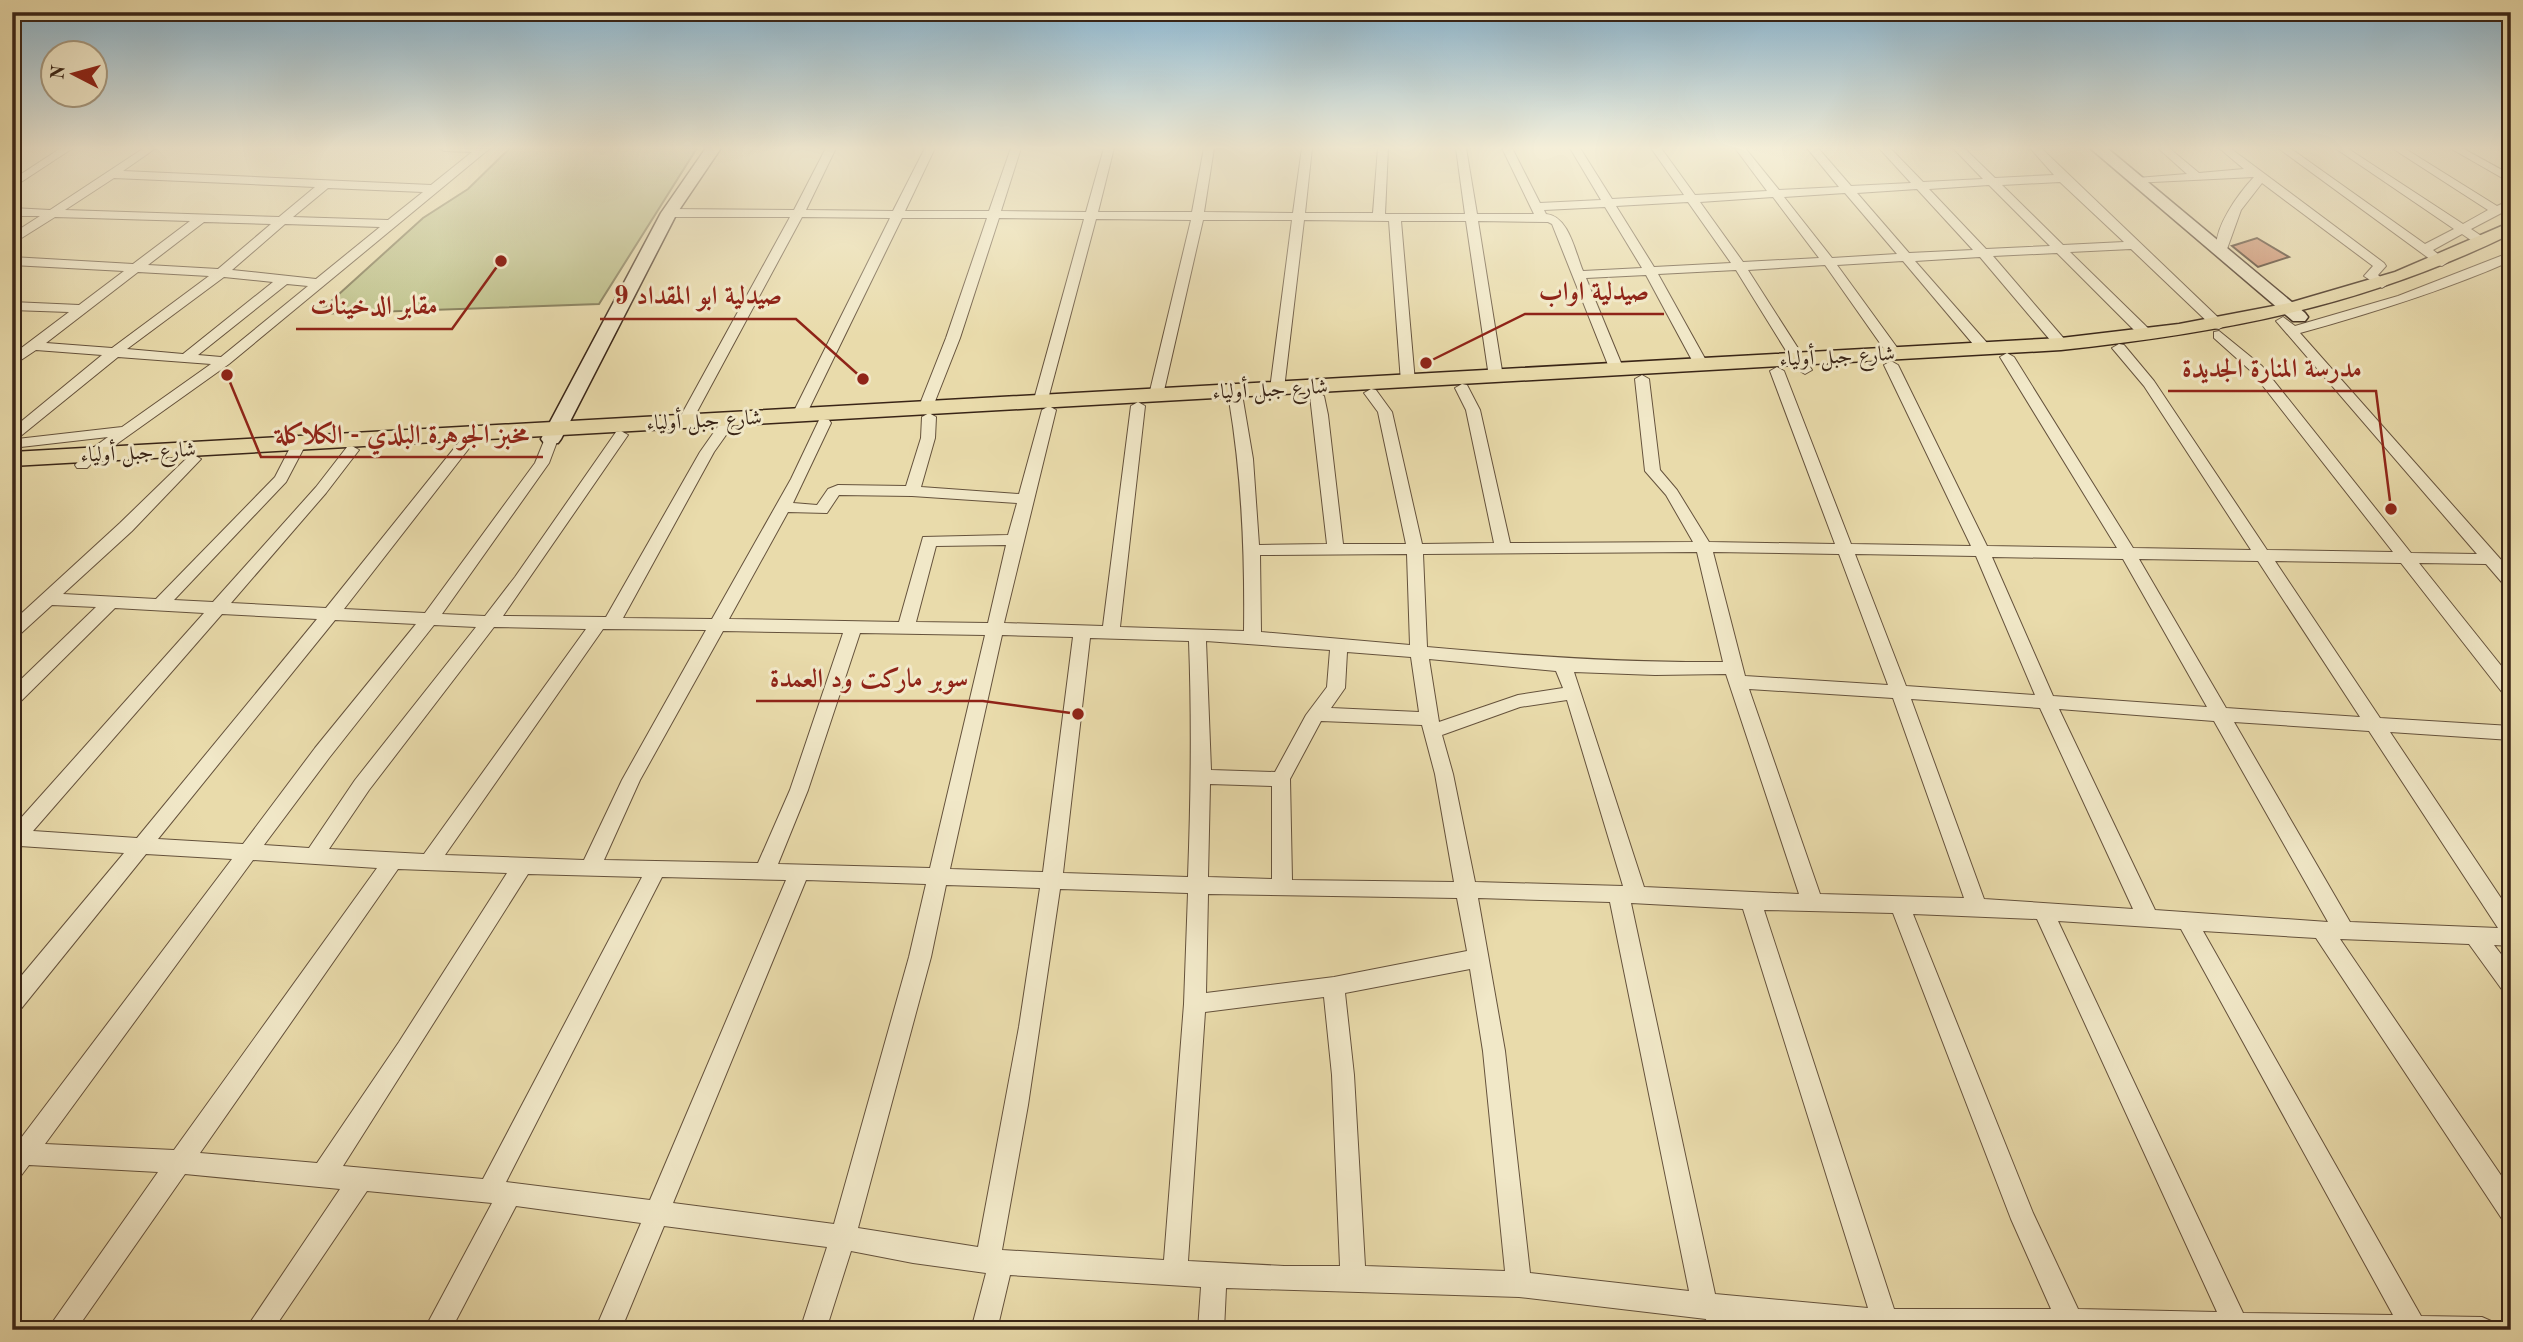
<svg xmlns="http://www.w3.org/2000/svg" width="2523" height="1342" viewBox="0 0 2523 1342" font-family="'Old Standard TT',Amiri,serif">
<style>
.green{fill:#bbbf86;stroke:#7a724e;stroke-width:2}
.building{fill:#cb8969;stroke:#392517;stroke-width:2}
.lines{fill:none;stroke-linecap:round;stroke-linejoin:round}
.street-casing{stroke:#65523c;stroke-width:2}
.secondary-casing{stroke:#392517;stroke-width:3}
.primary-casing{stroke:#392517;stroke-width:3}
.street{fill:#f1e8c8;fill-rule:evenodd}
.secondary{fill:#f1e8c8;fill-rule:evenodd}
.primary{fill:#e9dbab;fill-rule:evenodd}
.labels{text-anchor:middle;stroke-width:6;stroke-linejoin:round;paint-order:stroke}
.far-street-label{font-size:21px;fill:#392517;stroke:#f1e8c8}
.leader{fill:none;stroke:#8f2418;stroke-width:2.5}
.callout-dot{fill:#8f2418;stroke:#f1e8c8;stroke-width:2.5}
.callout-label{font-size:26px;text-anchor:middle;font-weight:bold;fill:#8f2418;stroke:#f1e8c8;stroke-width:6;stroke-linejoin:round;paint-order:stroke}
</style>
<rect width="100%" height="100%" fill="#e9dbab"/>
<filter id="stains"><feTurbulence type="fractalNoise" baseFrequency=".00286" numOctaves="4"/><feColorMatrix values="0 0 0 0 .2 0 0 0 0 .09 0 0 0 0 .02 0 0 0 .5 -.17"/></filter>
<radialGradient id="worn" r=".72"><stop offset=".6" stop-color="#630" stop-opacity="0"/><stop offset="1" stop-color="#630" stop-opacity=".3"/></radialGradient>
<path class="green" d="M 510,148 L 697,148 L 599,304 L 317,314 L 423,218 L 468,189 Z"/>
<path class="building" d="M 2257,238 L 2289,257 L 2258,267 L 2232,246 Z"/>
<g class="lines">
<defs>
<g id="street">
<path d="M 61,148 L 73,148 L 12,188 L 12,180 Z"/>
<path d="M 144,148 L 156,148 L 123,171 L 431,185 L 472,152 L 444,151 L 439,148 L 489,149 L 229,364 L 97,458 L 87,468 L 77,468 L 75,465 L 87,452 L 108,437 L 12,448 L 12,429 L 102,355 L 36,350 L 12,366 L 12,355 L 69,312 L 12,310 L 12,302 L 79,305 L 124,271 L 12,265 L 12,257 L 133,264 L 190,221 L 55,217 L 12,244 L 12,234 L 40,216 L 12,216 L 12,208 L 50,210 ZM 114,178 L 315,187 L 279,217 L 65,210 ZM 328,188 L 423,192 L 388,220 L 293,217 ZM 204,222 L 271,224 L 218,269 L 148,265 ZM 285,224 L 380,227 L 316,279 L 232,270 ZM 138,272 L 209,276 L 112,348 L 46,343 ZM 224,277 L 273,282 L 183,354 L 127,349 ZM 287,284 L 308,286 L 221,357 L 198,355 ZM 118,357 L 211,364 L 122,427 L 17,439 Z"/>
<path d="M 826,148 L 836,148 L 806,210 L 893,211 L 925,148 L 935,148 L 905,211 L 989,211 L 1011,148 L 1021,148 L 1001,211 L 1086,212 L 1104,148 L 1114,148 L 1098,212 L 1192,212 L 1204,148 L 1214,148 L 1204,212 L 1293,213 L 1302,148 L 1312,148 L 1305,213 L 1373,213 L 1378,148 L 1388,148 L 1385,214 L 1465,214 L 1456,148 L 1466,148 L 1477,214 L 1534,214 L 1502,148 L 1512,148 L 1540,203 L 1601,200 L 1570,148 L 1580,148 L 1612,199 L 1684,195 L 1651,148 L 1661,148 L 1695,195 L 1767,191 L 1735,148 L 1745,148 L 1779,190 L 1839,187 L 1807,148 L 1818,148 L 1851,186 L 1911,183 L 1879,148 L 1890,148 L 1923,182 L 1983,179 L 1953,148 L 1964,148 L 1995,178 L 2054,175 L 2030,148 L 2041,148 L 2226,325 L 2219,329 L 2214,328 L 2131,249 L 2070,252 L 2152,332 L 2152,338 L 2142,338 L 2057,253 L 1993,256 L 2066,341 L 2066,347 L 2056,347 L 1980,257 L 1915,261 L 1988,344 L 1988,350 L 1978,350 L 1903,261 L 1837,265 L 1901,353 L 1894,357 L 1889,356 L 1825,265 L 1748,270 L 1812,370 L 1805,374 L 1798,370 L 1736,270 L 1658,274 L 1708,364 L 1701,368 L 1694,364 L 1646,275 L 1586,278 L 1624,370 L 1617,374 L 1610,370 L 1552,224 L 1548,222 L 1478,221 L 1503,377 L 1496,381 L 1489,377 L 1466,221 L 1401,221 L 1415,382 L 1408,386 L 1401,382 L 1389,221 L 1304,220 L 1284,389 L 1277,393 L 1270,389 L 1292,220 L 1203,220 L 1163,395 L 1156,399 L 1149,395 L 1191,220 L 1096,219 L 1047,403 L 1040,407 L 1033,403 L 1084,219 L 999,218 L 960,338 L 932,409 L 925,413 L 918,409 L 946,338 L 987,218 L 902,218 L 806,415 L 799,419 L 792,415 L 890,218 L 802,217 L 692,421 L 685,425 L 680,424 L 678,421 L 790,217 L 669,217 L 663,213 L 669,209 L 794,210 ZM 2060,182 L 2124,242 L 2063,245 L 2002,185 ZM 1989,185 L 2050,246 L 1986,249 L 1929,189 ZM 1917,189 L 1973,250 L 1909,253 L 1857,193 ZM 1845,193 L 1897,254 L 1832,258 L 1784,197 ZM 1773,197 L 1819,258 L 1743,262 L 1700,202 ZM 1688,202 L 1731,263 L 1654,267 L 1616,206 ZM 1605,207 L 1642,268 L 1583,271 C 1575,252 1569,216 1546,214 L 1544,210 Z"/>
<path d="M 2158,148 L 2169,148 L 2199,173 L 2244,169 L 2219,148 L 2230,148 L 2384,263 L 2386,266 L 2378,275 L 2388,284 L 2382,288 L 2364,276 L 2373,266 L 2262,183 L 2241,210 L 2227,249 L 2217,252 C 2212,229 2239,193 2254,177 L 2133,183 L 2131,181 L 2137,178 L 2187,174 Z"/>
<path d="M 2278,148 L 2290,148 L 2425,244 L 2454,229 L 2335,148 L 2347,148 L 2463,224 L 2488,210 L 2392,148 L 2404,148 L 2497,206 L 2511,200 L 2511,208 L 2471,229 L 2486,239 L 2486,245 L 2478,245 L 2462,234 L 2433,250 L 2448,262 L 2442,266 L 2438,265 Z"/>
<path d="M 2450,148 L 2462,148 L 2511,175 L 2511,183 Z"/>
<path d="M 2498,148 L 2511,148 L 2511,155 L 2499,150 Z"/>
<path d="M 2511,252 L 2511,261 C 2443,291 2372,313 2300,333 L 2511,571 L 2511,587 L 2505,586 L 2486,564 L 2419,563 L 2511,678 L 2511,697 L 2505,696 L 2401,563 L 2275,561 L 2380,718 L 2511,726 L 2511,740 L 2390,732 L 2511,913 L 2511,946 L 2494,945 L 2511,967 L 2511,993 L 2503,991 L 2469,944 L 2340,939 L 2511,1190 L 2511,1223 L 2502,1219 L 2316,938 L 2203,931 L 2421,1316 L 2482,1317 L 2491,1321 L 2495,1330 L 1828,1330 L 1732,1321 L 1734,1330 L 1708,1330 L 1706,1319 L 1519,1297 L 1226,1288 L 1224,1330 L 1198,1330 L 1201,1287 L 1010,1275 L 997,1330 L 971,1330 L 986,1273 L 913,1263 L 851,1251 L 826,1330 L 800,1330 L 827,1247 L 664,1226 L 621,1330 L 595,1330 L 641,1223 L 516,1206 L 451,1330 L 424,1330 L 492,1203 L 367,1191 L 273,1330 L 245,1330 L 340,1189 L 185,1174 L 76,1330 L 47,1330 L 158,1172 L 29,1165 L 20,1177 L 12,1180 L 12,1142 L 18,1142 L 232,859 L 146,854 L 20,1010 L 12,1012 L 12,987 L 124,853 L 20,846 L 12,850 L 12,828 L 204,613 L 115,608 L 18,704 L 12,705 L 12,688 L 96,607 L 52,605 L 18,636 L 12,638 L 12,622 L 120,523 L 189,456 L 194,455 L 201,459 L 132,531 L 63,594 L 156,599 L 275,477 L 293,442 L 300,438 L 307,442 L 286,482 L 174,600 L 213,602 L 316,487 L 347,447 L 352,446 L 359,450 L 326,493 L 231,603 L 326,608 L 460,441 L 465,440 L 472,444 L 470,447 L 344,609 L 425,613 L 535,463 L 546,436 L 556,436 L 558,439 L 549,463 L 442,614 L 485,616 L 515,577 L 616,432 L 621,431 L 628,435 L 503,616 L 606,617 L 700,452 L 719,425 L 724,424 L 731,428 L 714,452 L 623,618 L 712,619 L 791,479 L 819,420 L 829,420 L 831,423 L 793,503 L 817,505 L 828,489 L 838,485 L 906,486 L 921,438 L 922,417 L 929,413 L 936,417 L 935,438 L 921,487 L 1019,494 L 1042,410 L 1049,406 L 1056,410 L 1004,623 L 1103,626 L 1131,406 L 1138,402 L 1145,406 L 1120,627 L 1244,631 C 1245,553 1242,477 1229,400 L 1231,397 L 1241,397 L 1243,400 L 1253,459 L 1259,545 L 1327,544 L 1310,396 L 1317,392 L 1324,396 L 1328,415 L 1343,544 L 1406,544 L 1378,412 L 1364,393 L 1371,389 L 1376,390 L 1392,412 L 1422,544 L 1494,543 L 1466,410 L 1455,388 L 1462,384 L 1467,385 L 1480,410 L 1510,543 L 1693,542 L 1666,495 L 1645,471 L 1635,379 L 1642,375 L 1649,379 L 1660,470 L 1677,490 L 1709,542 L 1835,544 L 1770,371 L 1777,367 L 1784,371 L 1851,544 L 1971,546 L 1884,365 L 1891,361 L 1898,365 L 1987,546 L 2117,548 L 2000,357 L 2007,353 L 2014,357 L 2133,548 L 2251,550 L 2144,386 L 2112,348 L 2119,344 L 2124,345 L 2154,381 L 2267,550 L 2393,552 L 2252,372 L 2214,338 L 2214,332 L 2219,331 L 2262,366 L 2411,553 L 2477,554 L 2276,321 L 2283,317 L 2295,326 L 2398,296 ZM 839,495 L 912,496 L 1017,503 L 1008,535 L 923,537 L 899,622 L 729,619 L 788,512 L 827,513 ZM 1006,545 L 988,623 L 916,622 L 936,546 ZM 1697,552 L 1723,662 C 1624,663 1526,656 1427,647 L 1423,554 ZM 1713,552 L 1839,554 L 1888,685 L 1745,676 ZM 1407,554 L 1410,645 L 1261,632 L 1260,555 ZM 1855,554 L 1976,556 L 2035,695 L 1906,686 ZM 1992,557 L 2123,559 L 2207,707 L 2053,696 ZM 2139,559 L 2258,561 L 2360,717 L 2226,708 ZM 222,614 L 317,619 L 137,838 L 33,831 ZM 335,620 L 416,624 L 315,748 L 243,844 L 158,839 ZM 434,625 L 476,627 L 355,780 L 309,848 L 264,845 L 329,758 ZM 494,627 L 586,629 L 424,854 L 329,849 L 369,790 ZM 603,629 L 706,630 L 622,780 L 584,860 L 445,855 ZM 723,631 L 843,633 L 790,790 L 758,863 L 604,860 L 640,780 ZM 860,633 L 985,635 L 930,868 L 778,864 L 808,790 ZM 1002,635 L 1073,637 L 1043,872 L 950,869 ZM 1090,638 L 1189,641 C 1192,721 1191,797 1188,877 L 1063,873 ZM 1206,641 L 1330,650 L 1327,687 L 1306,715 L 1275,772 L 1211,770 ZM 1347,652 L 1411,657 L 1419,712 L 1331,708 L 1345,688 ZM 1429,659 L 1556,671 L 1563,688 L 1518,695 L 1439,722 ZM 1574,672 L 1655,675 L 1726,674 L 1799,894 L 1644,887 ZM 1749,689 L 1893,698 L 1964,898 L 1820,894 ZM 1911,699 L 2040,708 L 2133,909 L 1984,899 ZM 1567,700 L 1623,886 L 1475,882 L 1453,774 L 1442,735 L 1520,707 ZM 2059,709 L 2214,721 L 2328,922 L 2155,910 ZM 1321,721 L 1422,725 L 1435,774 L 1454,882 L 1292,880 L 1290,779 ZM 2234,722 L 2369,731 L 2498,928 L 2350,922 ZM 1210,784 L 1272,786 L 1272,879 L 1208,877 ZM 253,860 L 377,868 L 174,1150 L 45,1144 ZM 398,869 L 507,873 L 399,1042 L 317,1163 L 200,1153 ZM 528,874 L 642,877 L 483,1179 L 343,1166 ZM 662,877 L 786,880 L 650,1200 L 506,1182 ZM 806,880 L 926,884 L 909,957 L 834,1224 L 673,1203 ZM 946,885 L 1040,888 L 1019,1027 L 978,1247 L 858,1228 L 931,957 ZM 1060,889 L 1188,893 L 1184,1004 L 1164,1260 L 1002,1250 L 1028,1105 ZM 1208,894 L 1457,898 L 1467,951 L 1334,977 L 1206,993 ZM 1478,898 L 1610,902 L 1689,1291 L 1530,1273 L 1505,1051 ZM 1631,903 L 1743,909 L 1868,1308 L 1715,1294 ZM 1764,910 L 1893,913 L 2011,1219 L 2051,1309 L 1894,1309 ZM 1913,914 L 2037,919 L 2217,1312 L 2078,1309 L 2033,1213 ZM 2058,921 L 2181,929 L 2393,1315 L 2243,1313 ZM 1470,969 L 1483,1051 L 1505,1271 L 1365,1266 L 1354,1075 L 1345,993 ZM 1324,997 L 1332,1075 L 1340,1266 L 1284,1266 L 1188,1261 L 1205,1012 Z"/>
</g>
<g id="secondary">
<path d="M 706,148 L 721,148 L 677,213 L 561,439 L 558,443 L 544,443 L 541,439 L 661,213 Z"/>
<path d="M 2090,148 L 2107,148 L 2305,313 L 2308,317 L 2305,321 L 2293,321 Z"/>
</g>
<path id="primary" d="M 2511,222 L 2511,234 C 2361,307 2225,332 2061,350 L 12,466 L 12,452 L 2061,338 L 2179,324 L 2289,303 L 2395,272 Z"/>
</defs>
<use href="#street" class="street-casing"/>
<use href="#secondary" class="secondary-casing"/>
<use href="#primary" class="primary-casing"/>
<use href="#street" class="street"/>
<use href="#secondary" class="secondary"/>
<use href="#primary" class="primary"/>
</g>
<linearGradient id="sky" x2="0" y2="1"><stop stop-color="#89b6d2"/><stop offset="0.44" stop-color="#f5efd9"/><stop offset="1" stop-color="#f5efd9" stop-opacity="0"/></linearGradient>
<rect width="2523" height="336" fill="url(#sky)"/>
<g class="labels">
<g class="far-street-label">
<text transform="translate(1837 356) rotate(-3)" y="7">شارع جبل أولياء</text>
<text transform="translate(1270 389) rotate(-3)" y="7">شارع جبل أولياء</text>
<text transform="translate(704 420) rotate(-3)" y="7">شارع جبل أولياء</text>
<text transform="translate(138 452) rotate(-3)" y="7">شارع جبل أولياء</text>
</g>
</g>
<path class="leader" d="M1426 363L1525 314H1664M863 379L796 319H600M501 261L452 329H296M2391 509L2376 391H2168M227 375L261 457H543M1078 714L983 701H756"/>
<g class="callout-dot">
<circle cx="1426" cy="363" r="7"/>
<circle cx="863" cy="379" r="7"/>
<circle cx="501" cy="261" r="7"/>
<circle cx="2391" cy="509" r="7"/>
<circle cx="227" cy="375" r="7"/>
<circle cx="1078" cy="714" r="7"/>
</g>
<g class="callout-label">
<text x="1594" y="300">صيدلية اواب</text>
<text x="698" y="304">صيدلية ابو المقداد 9</text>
<text x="374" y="314">مقابر الدخينات</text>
<text x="2272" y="377">مدرسة المنارة الجديدة</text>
<text x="402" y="443">مخبز الجوهرة البلدي - الكلاكلة</text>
<text x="869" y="687">سوبر ماركت ود العمدة</text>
</g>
<rect width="2523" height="1342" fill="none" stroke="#e9dbab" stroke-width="42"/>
<rect x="14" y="14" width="2495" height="1314" fill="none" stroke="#392517" stroke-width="3.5"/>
<rect x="21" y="21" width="2481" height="1300" fill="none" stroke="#392517" stroke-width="2"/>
<g transform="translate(74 74) rotate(276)"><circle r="33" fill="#f1e8c8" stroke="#a79a81" stroke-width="2"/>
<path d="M0-5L12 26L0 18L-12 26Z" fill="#8f2418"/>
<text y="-10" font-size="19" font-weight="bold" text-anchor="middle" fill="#392517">N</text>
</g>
<rect width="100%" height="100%" filter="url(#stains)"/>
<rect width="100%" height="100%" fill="url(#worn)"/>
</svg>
